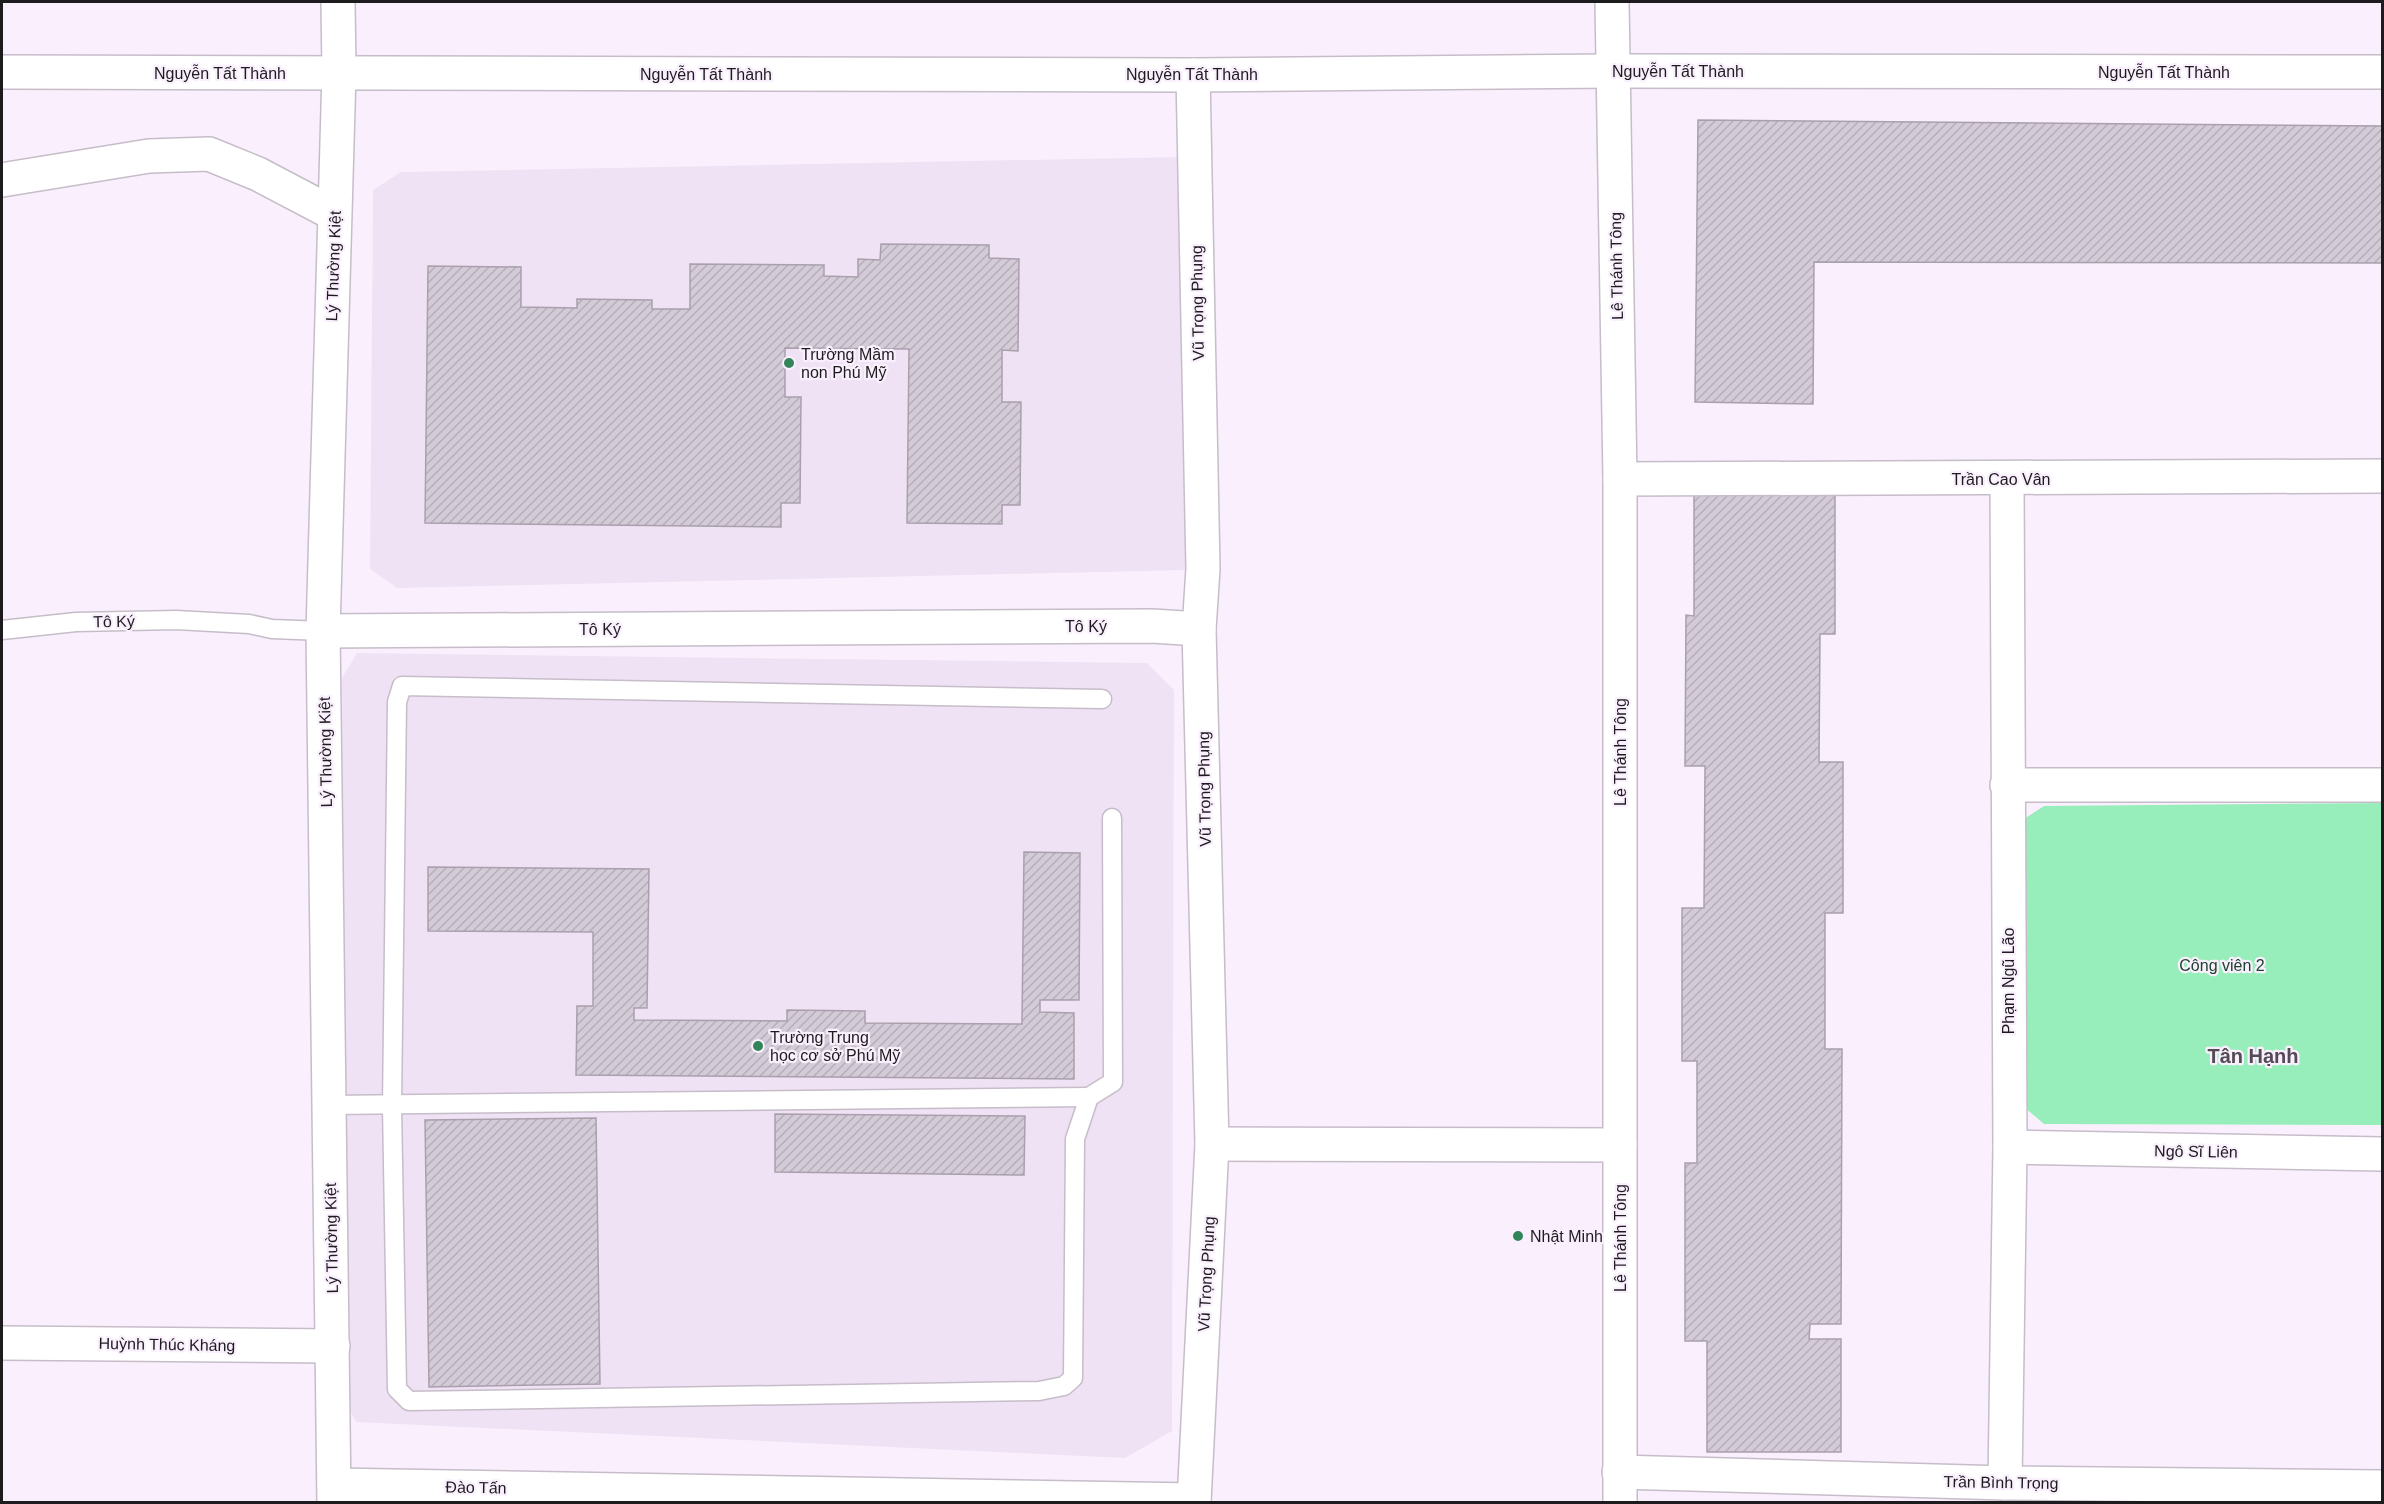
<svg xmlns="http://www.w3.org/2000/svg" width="2384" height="1504" viewBox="0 0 2384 1504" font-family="Helvetica,sans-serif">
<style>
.built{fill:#f0e2f5}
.green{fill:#98eeba}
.building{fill:url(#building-hatch);stroke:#a9a0ac;stroke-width:1.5}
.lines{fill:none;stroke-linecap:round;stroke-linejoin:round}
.service-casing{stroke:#c6bdc9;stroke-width:21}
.minor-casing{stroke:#c6bdc9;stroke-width:36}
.tertiary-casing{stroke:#c6bdc9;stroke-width:36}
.service{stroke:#fff;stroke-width:18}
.minor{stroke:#fff;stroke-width:33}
.tertiary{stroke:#fff;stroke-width:33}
.poi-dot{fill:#318558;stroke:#faf0fd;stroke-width:2}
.labels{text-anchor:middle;stroke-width:4.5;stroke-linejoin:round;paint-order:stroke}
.street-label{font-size:16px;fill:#1e1b1f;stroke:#faf0fd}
.poi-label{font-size:16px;fill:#1e1b1f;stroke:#faf0fd;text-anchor:start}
.park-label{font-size:16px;fill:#1b422c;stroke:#faf0fd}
.quarter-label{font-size:20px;font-weight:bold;fill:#534b56;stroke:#faf0fd}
</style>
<defs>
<pattern id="building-hatch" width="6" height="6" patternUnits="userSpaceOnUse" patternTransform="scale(1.5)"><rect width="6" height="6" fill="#d4cbd8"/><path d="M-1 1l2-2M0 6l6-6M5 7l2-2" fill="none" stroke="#b6aeb9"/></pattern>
</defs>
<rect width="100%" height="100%" fill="#faf0fd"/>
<g class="built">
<path d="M 1179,157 L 1188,570 L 397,588 L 370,569 L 373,190 L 401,172 Z"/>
<path d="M 357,653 L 1147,663 L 1174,690 L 1172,1431 L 1125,1458 L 356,1422 L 345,1401 L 342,678 Z"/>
</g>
<path class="green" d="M 2382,803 L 2382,1125 L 2044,1124 L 2024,1107 L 2024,819 L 2044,806 Z"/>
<g class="building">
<path d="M 1698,120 L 2382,126 L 2382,263 L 1814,262 L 1813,404 L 1695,402 Z"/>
<path d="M 881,244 L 989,245 L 989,258 L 1019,259 L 1018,351 L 1002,350 L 1002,402 L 1021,402 L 1020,505 L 1002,505 L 1002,524 L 907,523 L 909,349 L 785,348 L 785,397 L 801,397 L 800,503 L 781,503 L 781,527 L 425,523 L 428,266 L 521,267 L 521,307 L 577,308 L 577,299 L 652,300 L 652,309 L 690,309 L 690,264 L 824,265 L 824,276 L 858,277 L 858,259 L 880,260 Z"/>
<path d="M 1694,491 L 1835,491 L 1835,634 L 1820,634 L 1819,762 L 1843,762 L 1843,913 L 1825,913 L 1825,1049 L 1842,1049 L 1841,1324 L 1810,1324 L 1809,1339 L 1841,1339 L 1841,1452 L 1707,1452 L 1707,1341 L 1685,1341 L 1685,1163 L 1697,1163 L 1697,1061 L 1682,1061 L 1682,908 L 1704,908 L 1705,766 L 1685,766 L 1686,615 L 1694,616 Z"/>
<path d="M 1024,852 L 1080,853 L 1079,1000 L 1040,1000 L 1040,1012 L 1074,1013 L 1074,1079 L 576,1075 L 577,1006 L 593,1006 L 593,932 L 428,931 L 428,867 L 649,869 L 647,1008 L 634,1008 L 634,1020 L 787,1021 L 787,1010 L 865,1011 L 865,1023 L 1022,1024 Z"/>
<path d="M 775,1114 L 1025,1116 L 1024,1175 L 775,1172 Z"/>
<path d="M 596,1118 L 600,1384 L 429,1387 L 425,1120 Z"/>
</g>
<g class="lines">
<defs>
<g id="service">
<path d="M 2,630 L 76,622 L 176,620 L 249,624 L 272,629 L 323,631"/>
<path d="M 1102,699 L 402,686 L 397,702 L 392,1106 L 397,1389 L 409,1401 L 1039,1391 L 1064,1386 L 1073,1378 L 1075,1139 L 1089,1097 L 1113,1082 L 1112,818"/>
<path d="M 330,1105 L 1089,1097"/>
</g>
<g id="minor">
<path d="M 2,72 L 1193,75 L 1613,71 L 2382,72"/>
<path d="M 1193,75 L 1203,569 L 1199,629 L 1212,1144 L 1194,1502"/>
<path d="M 2,180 L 149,156 L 209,154 L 258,174 L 334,214"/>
<path d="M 1620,479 L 2382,476"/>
<path d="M 323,631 L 1152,626 L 1199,629"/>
<path d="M 2007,785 L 2382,785"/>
<path d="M 1212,1144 L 1620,1145"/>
<path d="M 2010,1147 L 2382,1154"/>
<path d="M 2,1343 L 333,1346"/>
<path d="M 1619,1472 L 2005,1483 L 2382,1487"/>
<path d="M 2005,1483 L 2010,1147 L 2007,479"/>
<path d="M 334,1485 L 1194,1500"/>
<path d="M 334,1502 L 323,631 L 339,73 L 338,2"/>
</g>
<path id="tertiary" d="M 1612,2 L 1620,479 L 1620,1502"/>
</defs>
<use href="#service" class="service-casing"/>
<use href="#minor" class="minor-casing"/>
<use href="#tertiary" class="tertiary-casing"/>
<use href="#service" class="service"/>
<use href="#minor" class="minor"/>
<use href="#tertiary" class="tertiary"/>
</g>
<g class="poi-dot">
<circle cx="789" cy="363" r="6"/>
<circle cx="758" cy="1046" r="6"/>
<circle cx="1518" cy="1236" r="6"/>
</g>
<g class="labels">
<g class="street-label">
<text x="1678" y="77">Nguyễn Tất Thành</text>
<text x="2164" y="78">Nguyễn Tất Thành</text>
<text x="220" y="79">Nguyễn Tất Thành</text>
<text x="706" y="80">Nguyễn Tất Thành</text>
<text x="1192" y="80">Nguyễn Tất Thành</text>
<text transform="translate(333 266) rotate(-88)" y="6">Lý Thường Kiệt</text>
<text transform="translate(1616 266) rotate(-91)" y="6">Lê Thánh Tông</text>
<text transform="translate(1197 303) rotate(-91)" y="6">Vũ Trọng Phụng</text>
<text x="2001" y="485">Trần Cao Vân</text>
<text transform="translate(114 621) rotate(-1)" y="6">Tô Ký</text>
<text x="1086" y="632">Tô Ký</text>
<text x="600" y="635">Tô Ký</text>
<text transform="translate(325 752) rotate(-91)" y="6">Lý Thường Kiệt</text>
<text transform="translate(1620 752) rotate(-90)" y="6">Lê Thánh Tông</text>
<text transform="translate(1204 789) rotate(-91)" y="6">Vũ Trọng Phụng</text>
<text transform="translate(2008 981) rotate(-90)" y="6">Phạm Ngũ Lão</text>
<text transform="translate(2196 1151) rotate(1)" y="6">Ngô Sĩ Liên</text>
<text transform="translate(331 1238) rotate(-91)" y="6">Lý Thường Kiệt</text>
<text transform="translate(1620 1238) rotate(-90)" y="6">Lê Thánh Tông</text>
<text transform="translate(1206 1274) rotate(-87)" y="6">Vũ Trọng Phụng</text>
<text transform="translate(167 1344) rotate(1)" y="6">Huỳnh Thúc Kháng</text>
<text transform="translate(2001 1482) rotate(1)" y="6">Trần Bình Trọng</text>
<text transform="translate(476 1487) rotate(1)" y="6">Đào Tấn</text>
</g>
<g class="poi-label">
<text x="801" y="360">Trường Mầm<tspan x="801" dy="18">non Phú Mỹ</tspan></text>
<text x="770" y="1043">Trường Trung<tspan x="770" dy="18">học cơ sở Phú Mỹ</tspan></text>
<text x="1530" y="1242">Nhật Minh</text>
</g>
<g class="park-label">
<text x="2222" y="971">Công viên 2</text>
</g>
<g class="quarter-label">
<text x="2253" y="1063">Tân Hạnh</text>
</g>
</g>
<rect width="2384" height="1504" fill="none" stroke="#1e1b1f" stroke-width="6"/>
</svg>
